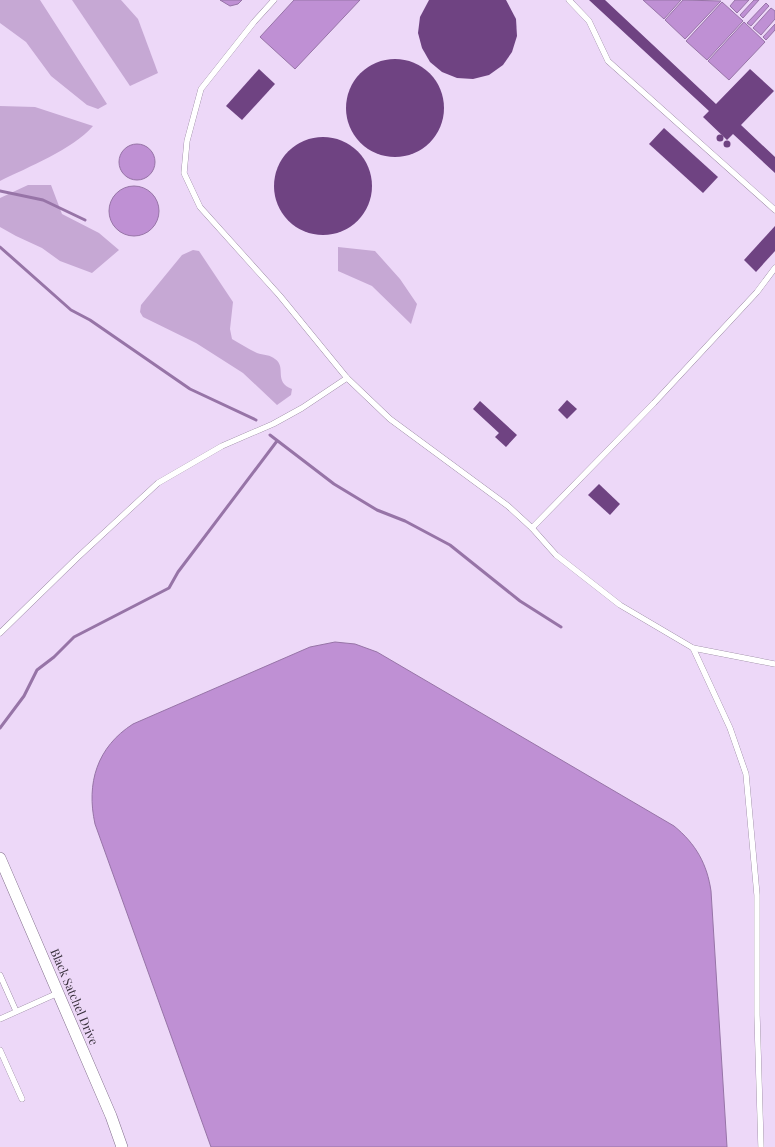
<svg xmlns="http://www.w3.org/2000/svg" width="775" height="1147" viewBox="0 0 775 1147" font-family="'Playfair Display',serif">
<style>
.green{fill:#c6a8d4}
.water{fill:#bf90d4;stroke:#9774a7}
.lines{fill:none;stroke-linecap:round;stroke-linejoin:round}
.stream{stroke:#9774a7;stroke-width:3}
.building{fill:#6f4382}
.lane-casing{stroke:#816e8b;stroke-width:6}
.street-casing{stroke:#816e8b;stroke-width:12}
.lane{stroke:#fff;stroke-width:5.5}
.street{stroke:#fff;stroke-width:11}
.labels{text-anchor:middle;stroke-width:4;stroke-linejoin:round;paint-order:stroke}
.street-label{font-size:12px;fill:#39313d;stroke:#edd8f8}
</style>
<rect width="100%" height="100%" fill="#edd8f8"/>
<g class="green">
<path d="M 0,0 L 40,0 L 107,104 L 98,109 L 87,105 L 51,76 L 26,42 L 0,23 Z"/>
<path d="M 72,0 L 121,0 L 138,19 L 158,73 L 130,86 Z"/>
<path d="M 0,106 L 35,107 L 93,126 C 72,150 28,167 0,181 Z"/>
<path d="M 28,185 L 51,185 L 62,214 L 99,233 L 119,250 L 92,273 L 60,261 L 42,248 L 16,236 L 0,227 L 0,198 Z"/>
<path d="M 338,247 L 375,251 L 400,279 L 417,304 L 411,324 L 372,286 L 338,271 Z"/>
<path d="M 193,250 L 199,251 L 233,302 L 230,329 L 232,339 C 240,344 249,349 257,353 C 263,355 271,355 275,359 C 287,367 273,382 292,389 L 291,395 L 277,405 L 243,373 L 196,343 L 143,317 L 140,312 L 141,305 L 182,255 Z"/>
</g>
<g class="water">
<path d="M 220,0 L 242,0 L 238,4 L 230,6 Z"/>
<path d="M 294,0 L 360,0 L 295,69 L 260,37 Z"/>
<path d="M 643,0 L 681,0 L 664,19 Z"/>
<path d="M 683,0 L 721,1 L 685,39 L 665,20 Z"/>
<path d="M 735,0 L 749,0 L 737,13 L 730,6 Z"/>
<path d="M 754,0 L 759,0 L 743,18 L 740,15 Z"/>
<path d="M 722,2 L 743,21 L 707,60 L 686,41 Z"/>
<path d="M 766,3 L 769,6 L 751,26 L 747,23 Z"/>
<path d="M 771,8 L 775,11 L 775,19 L 761,35 L 753,28 Z"/>
<path d="M 744,22 L 765,42 L 729,80 L 708,61 Z"/>
<path d="M 775,24 L 775,30 L 766,40 L 763,37 Z"/>
<circle cx="137" cy="162" r="18"/>
<circle cx="134" cy="211" r="25"/>
<path d="M 335,642 L 355,644 L 377,652 L 674,826 C 696,844 707,864 711,891 L 727,1147 L 211,1147 L 95,824 C 86,783 97,747 133,724 L 310,647 Z"/>
</g>
<g class="lines">
<g class="stream">
<path d="M 0,191 L 43,200 L 85,220"/>
<path d="M 0,247 L 71,310 L 90,320 L 190,389 L 256,420"/>
<path d="M 270,435 L 334,484 L 377,510 L 405,521 L 450,545 L 520,601 L 561,627"/>
<path d="M 0,728 L 24,696 L 37,670 L 54,657 L 74,637 L 169,588 L 178,572 L 277,441"/>
</g>
</g>
<g class="building">
<path d="M 429,0 L 506,0 L 516,19 L 517,36 L 512,52 L 503,65 L 489,75 L 473,79 L 457,78 L 442,72 L 430,62 L 422,48 L 418,33 L 420,17 Z"/>
<path d="M 589,0 L 605,0 L 716,104 L 750,69 L 774,91 L 741,125 L 775,157 L 775,173 L 733,134 L 727,140 L 703,117 L 709,111 Z"/>
<circle cx="395" cy="108" r="49"/>
<path d="M 259,69 L 275,84 L 242,120 L 226,106 Z"/>
<path d="M 664,128 L 718,177 L 703,193 L 649,144 Z"/>
<circle cx="720" cy="138" r="3.5"/>
<circle cx="323" cy="186" r="49"/>
<circle cx="727" cy="144" r="3.5"/>
<path d="M 775,226 L 775,251 L 756,272 L 744,260 Z"/>
<path d="M 567,400 L 577,409 L 567,419 L 558,410 Z"/>
<path d="M 480,401 L 517,435 L 506,447 L 495,437 L 499,433 L 473,409 Z"/>
<path d="M 599,484 L 620,504 L 610,515 L 588,495 Z"/>
</g>
<g class="lines">
<defs>
<g id="lane">
<path d="M 274,0 L 254,22 L 201,89 L 187,141 L 184,173 L 200,207 L 280,296 L 347,378 L 390,419 L 508,506 L 532,528 L 654,403 L 757,292 L 775,268"/>
<path d="M 569,0 L 589,21 L 608,61 L 775,210"/>
<path d="M 532,528 L 556,555 L 620,605 L 693,648 L 775,664"/>
<path d="M 0,633 L 78,557 L 158,483 L 222,446 L 273,424 L 302,408 L 347,378"/>
<path d="M 693,648 L 730,728 L 746,774 L 757,895 L 757,1015 L 761,1147"/>
<path d="M 0,975 L 16,1011"/>
<path d="M 0,1019 L 58,993"/>
<path d="M 0,1050 L 22,1099"/>
</g>
<path id="street" d="M 0,858 L 111,1116 L 122,1147"/>
</defs>
<use href="#lane" class="lane-casing"/>
<use href="#street" class="street-casing"/>
<use href="#lane" class="lane"/>
<use href="#street" class="street"/>
</g>
<g class="labels">
<g class="street-label">
<text transform="translate(74 997) rotate(67)" y="4">Black Satchel Drive</text>
</g>
</g>
</svg>
